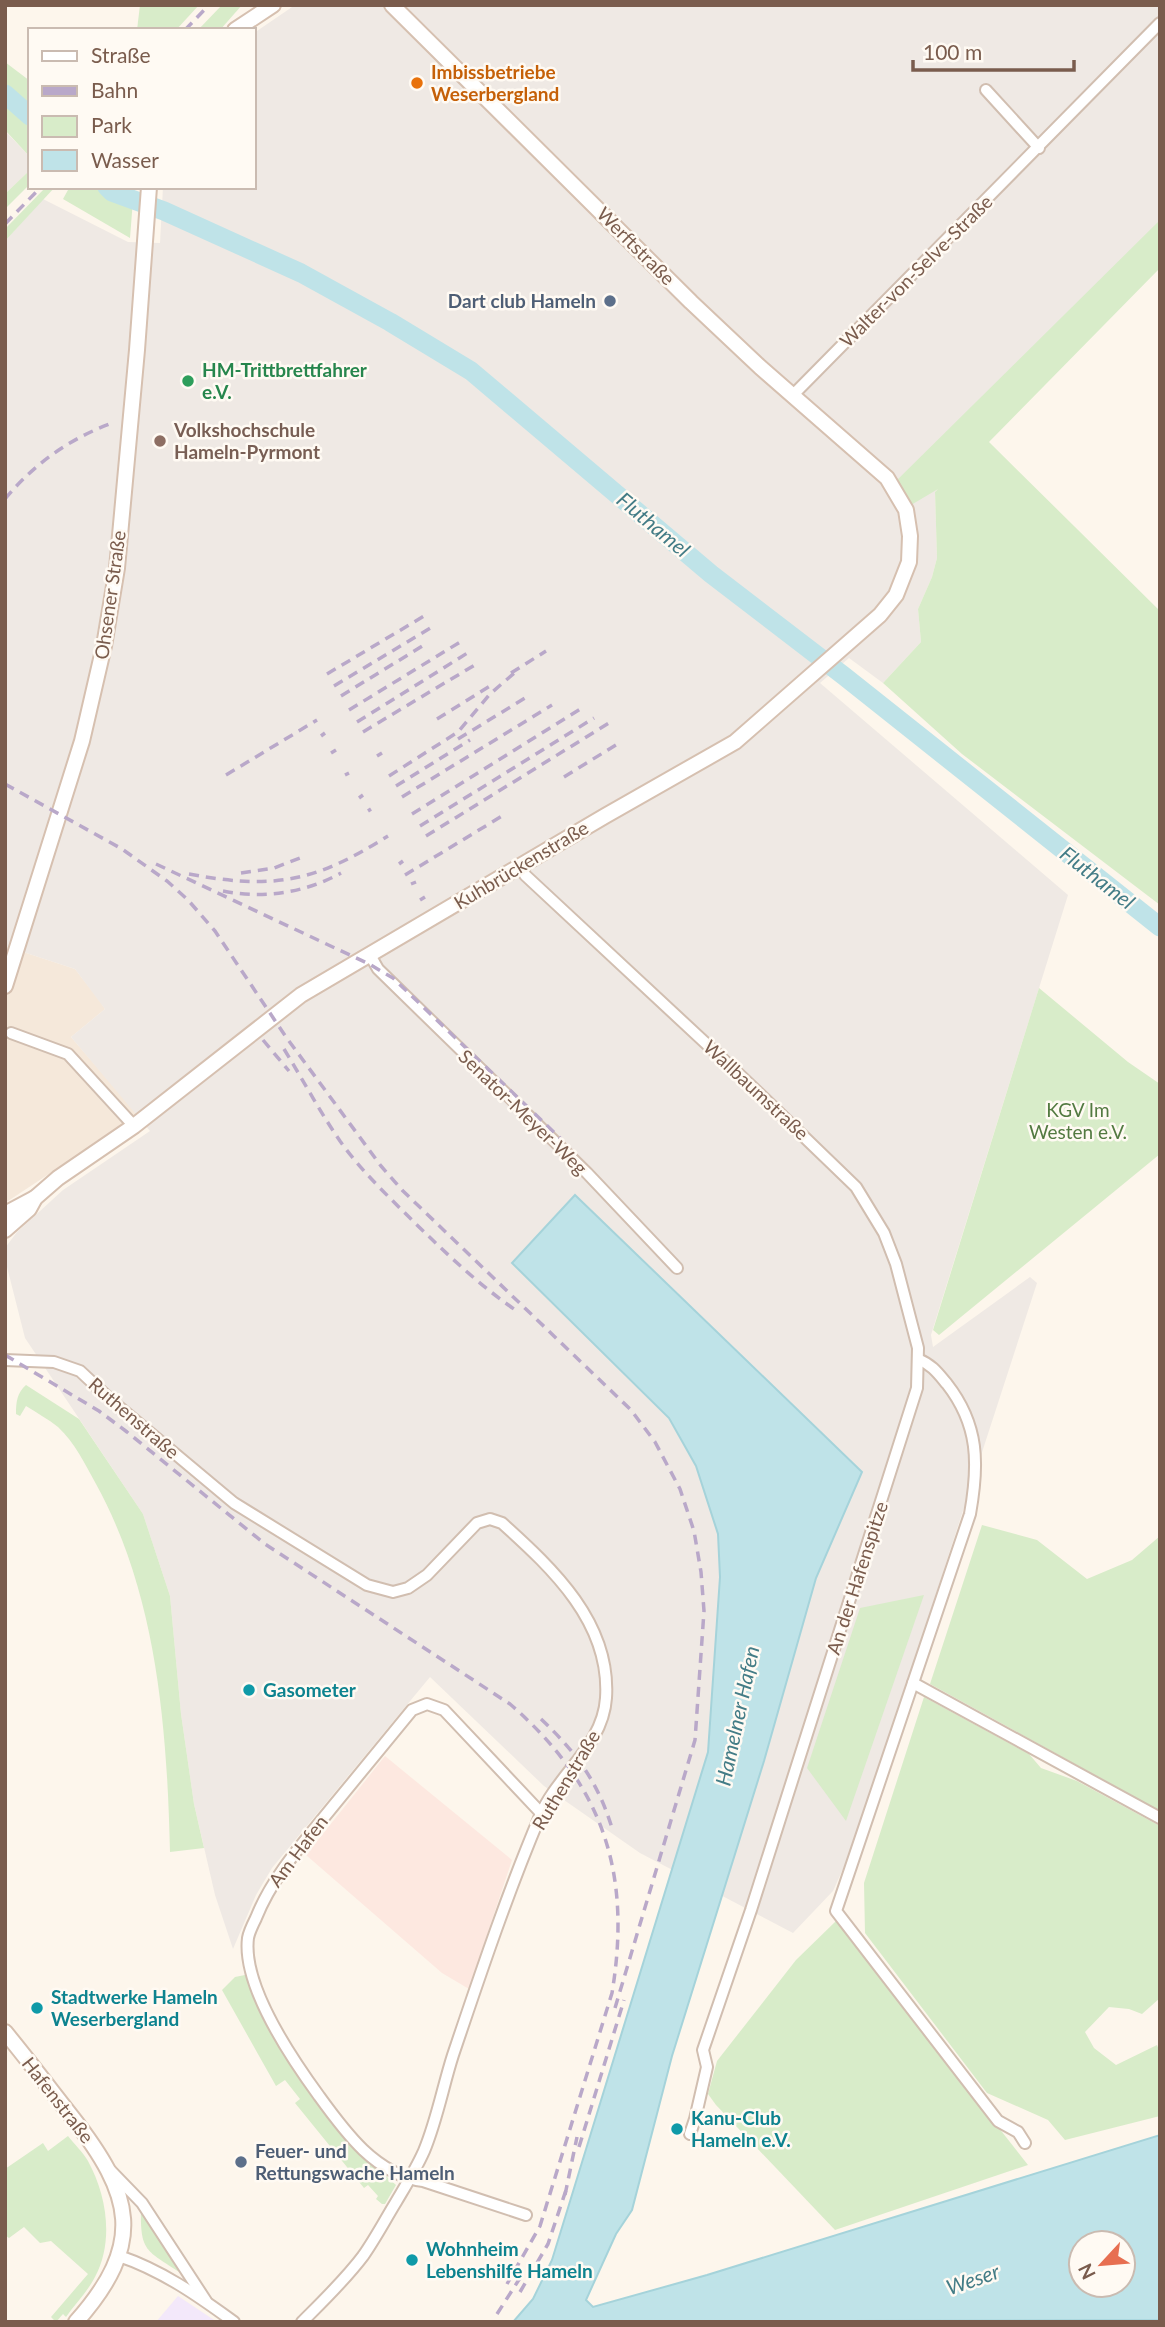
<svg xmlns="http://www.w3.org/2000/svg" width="1165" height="2327" viewBox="0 0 1165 2327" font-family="Lato,sans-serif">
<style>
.residential{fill:#f5e8da}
.commercial{fill:#fde8e0}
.industrial{fill:#efe9e4}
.education{fill:#f3e8fa}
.green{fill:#d8ecc9}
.water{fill:#bfe3e8;stroke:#a5d3da;stroke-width:2;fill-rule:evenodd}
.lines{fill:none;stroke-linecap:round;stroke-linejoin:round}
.river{stroke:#bfe3e8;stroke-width:19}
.street-casing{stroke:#d1beb0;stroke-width:14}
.secondary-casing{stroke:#d6c0b0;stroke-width:18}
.street{stroke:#fff;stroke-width:10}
.secondary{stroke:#fff;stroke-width:14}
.rail{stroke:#b9a8c9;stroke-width:3.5;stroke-dasharray:10 7;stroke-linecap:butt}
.food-dot{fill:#e8710a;stroke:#fffaf3;stroke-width:2.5}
.service-dot{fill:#5c6f8a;stroke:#fffaf3;stroke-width:2.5}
.leisure-dot{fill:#2e9e5b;stroke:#fffaf3;stroke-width:2.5}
.education-dot{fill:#8d6e63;stroke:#fffaf3;stroke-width:2.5}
.culture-dot{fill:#0f9aa8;stroke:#fffaf3;stroke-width:2.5}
.labels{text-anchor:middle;stroke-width:5;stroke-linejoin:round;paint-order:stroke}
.food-label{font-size:19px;font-weight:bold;fill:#c56008;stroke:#fffaf3;text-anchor:start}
.street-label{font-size:19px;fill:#7a5c4d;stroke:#fffaf3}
.service-label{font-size:19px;font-weight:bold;fill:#4e5e75;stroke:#fffaf3;text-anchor:end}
.leisure-label{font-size:19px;font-weight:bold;fill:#27864d;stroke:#fffaf3;text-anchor:start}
.education-label{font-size:19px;font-weight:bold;fill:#785e54;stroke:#fffaf3;text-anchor:start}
.park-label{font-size:19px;fill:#537a41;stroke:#fffaf3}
.culture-label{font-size:19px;font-weight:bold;fill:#0d838f;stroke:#fffaf3;text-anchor:start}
.water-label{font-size:21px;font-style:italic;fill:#437c86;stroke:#fffaf3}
</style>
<rect width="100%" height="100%" fill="#fdf6ec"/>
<path class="residential" d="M 5,946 L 75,969 L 99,1000 L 105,1009 L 71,1037 L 138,1115 L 5,1203 Z"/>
<path class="commercial" d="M 385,1756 L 512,1860 L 469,1989 L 442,1973 L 306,1855 Z"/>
<g class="industrial">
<path d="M 295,5 L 1160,5 L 1160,260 L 935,492 L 937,558 L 932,577 L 918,609 L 921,642 L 883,683 L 849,658 L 820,683 L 1068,895 L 931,1335 L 933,1347 L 1030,1277 L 1037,1283 L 856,1840 L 833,1891 L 793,1933 L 640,1853 L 544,1786 L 430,1677 L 272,1868 L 256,1895 L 233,1949 L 215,1895 L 194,1804 L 181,1714 L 170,1596 L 143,1514 L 25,1338 L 5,1259 L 5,1248 L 17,1232 L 63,1190 L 150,1131 L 71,1037 L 105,1009 L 75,969 L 5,946 L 5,241 L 43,199 L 128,242 L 160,243 L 163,187 L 254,187 L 254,33 Z"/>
<path d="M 5,131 L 30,157 L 30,170 L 5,194 Z"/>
</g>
<path class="education" d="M 178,2296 L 217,2322 L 156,2322 Z"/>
<g class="green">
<path d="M 140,5 L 199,5 L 176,30 L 137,30 Z"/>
<path d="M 222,5 L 242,5 L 220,30 L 198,30 Z"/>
<path d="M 5,62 L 30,81 L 30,157 L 5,130 Z"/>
<path d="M 30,170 L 30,184 L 5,209 L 5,194 Z"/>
<path d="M 46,187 L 55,187 L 5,241 L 5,229 Z"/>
<path d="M 65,187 L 134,187 L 130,238 L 63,199 L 68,190 Z"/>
<path d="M 1160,220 L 1160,268 L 989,442 L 1160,611 L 1160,905 L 962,754 L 883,683 L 921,642 L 918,609 L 932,577 L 937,558 L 935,492 L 938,489 L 906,508 L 893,484 Z"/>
<path d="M 1039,988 L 1128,1062 L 1160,1084 L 1160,1154 L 939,1335 L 933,1330 Z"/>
<path d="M 26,1385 L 79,1419 L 143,1514 L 170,1596 L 181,1714 L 194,1804 L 204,1848 L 170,1852 C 167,1727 157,1595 96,1484 C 85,1464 75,1443 58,1427 C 48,1419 37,1413 26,1406 L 20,1416 L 16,1414 C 16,1402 17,1393 26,1385 Z"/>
<path d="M 982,1525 L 1037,1540 L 1087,1579 L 1132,1560 L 1160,1536 L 1160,1811 L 930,1684 Z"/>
<path d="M 924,1595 L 846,1821 L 807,1768 L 860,1608 Z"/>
<path d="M 924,1697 L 1029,1754 L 1041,1768 L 1077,1781 L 1160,1826 L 1160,1998 L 1142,2014 L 1129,2009 L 1109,2007 L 1085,2032 L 1094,2048 L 1116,2065 L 1157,2045 L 1160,2053 L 1160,2116 L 1065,2140 L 1048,2120 L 987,2093 L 865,1933 L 864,1883 Z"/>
<path d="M 836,1921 L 1028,2165 L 835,2230 L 716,2105 L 708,2094 L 717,2061 L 796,1960 Z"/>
<path d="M 245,1975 C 262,1998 269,2028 284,2053 C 313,2104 352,2145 396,2185 L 385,2204 L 382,2204 L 376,2199 L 378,2196 L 368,2185 L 364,2188 L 295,2103 L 300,2099 L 285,2080 L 276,2086 L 222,1990 L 235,1977 Z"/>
<path d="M 68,2136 C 74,2144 83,2152 88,2161 C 107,2196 114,2241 95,2277 C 88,2291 75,2304 66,2317 L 63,2314 L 56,2322 L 51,2317 L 88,2274 L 51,2241 L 40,2243 L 24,2227 L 9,2238 L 5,2235 L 5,2169 L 43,2143 L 48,2151 Z"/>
<path d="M 141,2208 L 181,2273 C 146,2250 140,2252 141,2208 Z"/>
</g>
<path class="water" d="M 575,1195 L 862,1472 L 816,1578 L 764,1761 L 672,2056 L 632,2210 L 616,2234 L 586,2300 L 593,2307 L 707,2275 L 1160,2135 L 1160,2320 L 513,2322 L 533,2299 L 552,2260 L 708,1752 L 720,1577 L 718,1534 L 696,1466 L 669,1418 L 512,1263 ZM 1081,2243 L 1123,2243 L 1123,2285 L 1081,2285 Z"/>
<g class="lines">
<g class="river">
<path d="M 5,94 L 30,116"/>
<path d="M 107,187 L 112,192 L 164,211 L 301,273 L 390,322 L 471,371 L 711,574 L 844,676 L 1160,927"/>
</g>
<defs>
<g id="street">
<path d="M 986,90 L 1039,148"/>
<path d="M 793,395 L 1160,23"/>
<path d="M 521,866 L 525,875 L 742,1077 L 856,1187 L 884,1233 L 896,1264 L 918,1348 L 917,1388 L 751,1910 L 703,2050 L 707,2067 L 695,2119 L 690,2134"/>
<path d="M 370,955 L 378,969 L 587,1173 L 677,1268"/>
<path d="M 11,1033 L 68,1054 L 134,1126"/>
<path d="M 918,1359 C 932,1365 937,1372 947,1384 C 979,1425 979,1464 970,1514 L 836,1911 L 998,2121 L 1018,2132 L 1025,2143"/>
<path d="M 5,1360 L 54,1362 L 80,1371 L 112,1401 L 234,1503 L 367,1585 L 393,1592 L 408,1588 L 427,1575 L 477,1523 L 490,1519 L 502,1523 C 553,1569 611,1623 606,1698 C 603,1746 557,1775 540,1816 C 507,1894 480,1975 453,2055 C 443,2086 437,2120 424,2151 C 416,2169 406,2185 396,2202 C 385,2220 375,2239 363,2256 C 345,2280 323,2301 302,2322"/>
<path d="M 913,1683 L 1160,1818"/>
<path d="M 111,2171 L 142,2203 L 206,2301"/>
<path d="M 526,2215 L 423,2181 C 376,2175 345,2132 319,2096 C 292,2059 242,1986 248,1938 C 249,1932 253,1924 256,1918 C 273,1875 305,1841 334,1805 C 360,1773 386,1742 412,1710 L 427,1704 L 444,1710 L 541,1813"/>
<path d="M 119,2256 C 161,2270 197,2295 234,2322"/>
</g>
<g id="secondary">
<path d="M 235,30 L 273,5"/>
<path d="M 5,986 L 82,741 L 104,646 L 117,568 L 137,350 L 149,187"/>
<path d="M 5,1214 L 35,1198"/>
<path d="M 5,1230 L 29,1209 L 35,1198 L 58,1178 L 134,1126 L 301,995 L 605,816 L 735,742 L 880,615 L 896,595 L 909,562 L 910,536 L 906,510 L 887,478 L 760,367 L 691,302 L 392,5"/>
<path d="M 5,2032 C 28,2060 50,2089 72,2117 C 133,2195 146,2243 76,2322"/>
</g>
</defs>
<use href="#street" class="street-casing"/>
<use href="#secondary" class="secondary-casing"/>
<use href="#street" class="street"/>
<use href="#secondary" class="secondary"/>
<g class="rail">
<path d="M 185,30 L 209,5"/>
<path d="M 5,224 L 41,187"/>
<path d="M 5,499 C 34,464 69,439 112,423"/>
<path d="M 511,673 L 546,651"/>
<path d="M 327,674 L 424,616"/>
<path d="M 334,686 L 432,627"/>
<path d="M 341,696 L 424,645"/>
<path d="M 349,710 L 465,639"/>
<path d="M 437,719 L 490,686"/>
<path d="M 357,722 L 469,652"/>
<path d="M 363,732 L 478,663"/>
<path d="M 321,736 L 325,733"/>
<path d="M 458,739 L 530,695"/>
<path d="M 331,753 L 336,750"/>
<path d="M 377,756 L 382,753"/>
<path d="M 226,775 L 317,720"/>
<path d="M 345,775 L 349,773"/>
<path d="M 389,776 L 458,732 L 490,694 L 519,669"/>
<path d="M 564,777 L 619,743"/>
<path d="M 5,784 L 122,849 L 167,881 L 188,900 L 215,931 L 286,1037 L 381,1166 L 403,1191 L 631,1410 L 655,1442 L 680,1489 L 694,1531 L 701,1572 L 704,1611 L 695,1740 L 615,2008"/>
<path d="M 396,786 L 470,740"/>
<path d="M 402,797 L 552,705"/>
<path d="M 359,798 L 363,795"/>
<path d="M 368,811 L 371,809"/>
<path d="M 412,814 L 582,708"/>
<path d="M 420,826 L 594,718"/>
<path d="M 426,836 L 609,723"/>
<path d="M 156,864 L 369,964 L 393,978 L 562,1140"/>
<path d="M 399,864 L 403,861"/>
<path d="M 241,873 L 274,868 L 305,856"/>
<path d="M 189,874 C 274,890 315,882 388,836"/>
<path d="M 405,875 L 502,816"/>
<path d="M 411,884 L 416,882"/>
<path d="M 223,891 C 263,899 305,893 341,873"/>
<path d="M 420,900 L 425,897"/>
<path d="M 263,1040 L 289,1071"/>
<path d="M 284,1049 C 303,1080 320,1112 340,1141 C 362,1172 390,1198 416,1224 C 448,1255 478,1284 514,1309"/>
<path d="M 5,1355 L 99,1411 L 127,1432 L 265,1544 L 510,1704 C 603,1785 632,1872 612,1993 L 540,2226 L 507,2284"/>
<path d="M 541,1719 C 576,1752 598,1782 612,1828"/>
<path d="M 579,2147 L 624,2000"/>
<path d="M 565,2195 L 577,2137"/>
<path d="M 520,2292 L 548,2244 L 567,2187"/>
<path d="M 497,2314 L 520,2278"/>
</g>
</g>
<circle class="food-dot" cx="417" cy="83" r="7"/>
<g class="service-dot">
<circle cx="610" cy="301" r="7"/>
<circle cx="241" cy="2162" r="7"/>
</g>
<circle class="leisure-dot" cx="188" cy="381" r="7"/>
<circle class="education-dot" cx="160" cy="441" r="7"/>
<g class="culture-dot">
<circle cx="249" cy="1690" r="7"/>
<circle cx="37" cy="2008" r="7"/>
<circle cx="677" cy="2129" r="7"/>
<circle cx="412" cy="2260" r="7"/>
</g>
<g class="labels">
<g class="food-label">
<text x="431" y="79">Imbissbetriebe<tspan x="431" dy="22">Weserbergland</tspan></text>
</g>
<g class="street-label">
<text transform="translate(636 246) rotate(45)" y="7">Werftstraße</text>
<text transform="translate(916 271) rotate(-45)" y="7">Walter-von-Selve-Straße</text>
<text transform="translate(110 595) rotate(-82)" y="7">Ohsener Straße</text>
<text transform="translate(521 865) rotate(-31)" y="7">Kuhbrückenstraße</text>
<text transform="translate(756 1090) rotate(43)" y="7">Wallbaumstraße</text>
<text transform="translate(523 1112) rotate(44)" y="7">Senator-Meyer-Weg</text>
<text transform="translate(134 1418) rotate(41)" y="7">Ruthenstraße</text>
<text transform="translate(857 1578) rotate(-72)" y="7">An der Hafenspitze</text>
<text transform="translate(566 1780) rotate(-59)" y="7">Ruthenstraße</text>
<text transform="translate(298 1851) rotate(-53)" y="7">Am Hafen</text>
<text transform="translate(58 2100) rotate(52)" y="7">Hafenstraße</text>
</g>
<g class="service-label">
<text x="596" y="308">Dart club Hameln</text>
<text x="255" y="2158" text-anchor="start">Feuer- und<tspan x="255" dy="22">Rettungswache Hameln</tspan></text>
</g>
<g class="leisure-label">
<text x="202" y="377">HM-Trittbrettfahrer<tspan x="202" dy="22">e.V.</tspan></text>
</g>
<g class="education-label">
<text x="174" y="437">Volkshochschule<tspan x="174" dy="22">Hameln-Pyrmont</tspan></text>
</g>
<g class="park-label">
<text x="1078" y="1117">KGV Im<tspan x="1078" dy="22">Westen e.V.</tspan></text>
</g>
<g class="culture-label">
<text x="263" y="1697">Gasometer</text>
<text x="51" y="2004">Stadtwerke Hameln<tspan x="51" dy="22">Weserbergland</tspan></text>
<text x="691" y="2125">Kanu-Club<tspan x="691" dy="22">Hameln e.V.</tspan></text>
<text x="426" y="2256">Wohnheim<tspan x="426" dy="22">Lebenshilfe Hameln</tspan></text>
</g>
<g class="water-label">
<text transform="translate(653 525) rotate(40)" y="7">Fluthamel</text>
<text transform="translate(1097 878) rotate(38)" y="7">Fluthamel</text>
<text transform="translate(738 1716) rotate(-78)" y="7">Hamelner Hafen</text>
<text transform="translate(973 2280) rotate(-19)" y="7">Weser</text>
</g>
</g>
<rect width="1165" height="2327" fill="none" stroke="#7a5c4d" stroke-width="14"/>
<rect x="28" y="28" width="228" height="161" fill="#fffaf3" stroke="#cabbb1" stroke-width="2"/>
<rect x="42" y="51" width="35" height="10" fill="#ffffff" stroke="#cabbb1" stroke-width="2"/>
<text x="91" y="63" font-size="21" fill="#7a5c4d">Straße</text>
<rect x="42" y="86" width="35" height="10" fill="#b9a8c9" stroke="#cabbb1" stroke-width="2"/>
<text x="91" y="98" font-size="21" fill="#7a5c4d">Bahn</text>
<rect x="42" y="116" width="35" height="21" fill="#d8ecc9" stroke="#cabbb1" stroke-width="2"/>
<text x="91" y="133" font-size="21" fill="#7a5c4d">Park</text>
<rect x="42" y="150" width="35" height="21" fill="#bfe3e8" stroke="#cabbb1" stroke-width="2"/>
<text x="91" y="168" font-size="21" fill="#7a5c4d">Wasser</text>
<g transform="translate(1102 2264) rotate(244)"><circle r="33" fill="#fffaf3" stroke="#cabbb1" stroke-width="2"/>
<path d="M0-5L12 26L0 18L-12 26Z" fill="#e76f51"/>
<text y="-10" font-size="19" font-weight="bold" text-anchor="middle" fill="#7a5c4d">N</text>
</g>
<path d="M913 60v10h161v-10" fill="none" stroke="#7a5c4d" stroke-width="3.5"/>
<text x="923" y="60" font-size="21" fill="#7a5c4d" stroke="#fffaf3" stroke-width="5" paint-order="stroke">100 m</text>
</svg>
